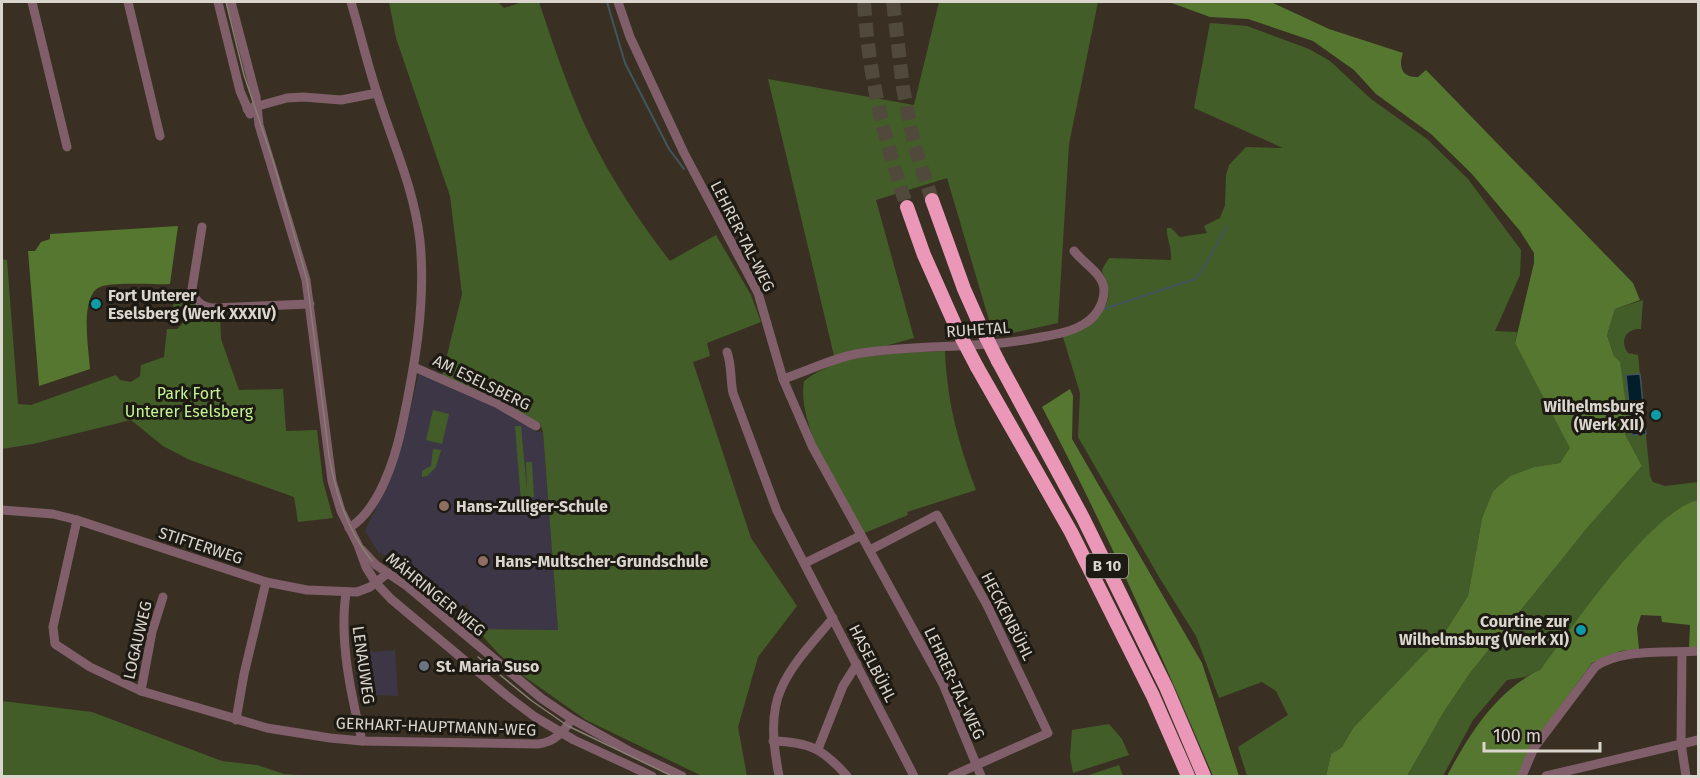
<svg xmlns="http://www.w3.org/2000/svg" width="1700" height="778" viewBox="0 0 1700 778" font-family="'Fira Sans',sans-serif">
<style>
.education{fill:#3d3646}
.green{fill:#435d28}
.forest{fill:#557730}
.water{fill:#021e2b;stroke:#43555c;stroke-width:1.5}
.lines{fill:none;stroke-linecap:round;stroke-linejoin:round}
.stream{stroke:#43555c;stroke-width:2}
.highway-tunnel{stroke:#51493c;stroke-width:14;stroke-dasharray:14 7;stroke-linecap:butt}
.minor{stroke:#805e6a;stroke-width:9}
.highway{stroke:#eb98b8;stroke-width:14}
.tram{stroke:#877f74;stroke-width:1.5}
.highway-bridge{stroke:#eb98b8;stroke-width:14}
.culture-dot{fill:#0f9aa8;stroke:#1d1913;stroke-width:2}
.education-dot{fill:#8d6e63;stroke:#1d1913;stroke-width:2}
.worship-dot{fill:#6b7280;stroke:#1d1913;stroke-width:2}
.labels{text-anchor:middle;stroke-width:6;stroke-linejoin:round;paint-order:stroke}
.shield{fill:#1d1913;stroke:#a29d95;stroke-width:1.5}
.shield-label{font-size:15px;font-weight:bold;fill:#dbd6cd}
.street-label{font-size:16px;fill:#dbd6cd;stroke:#1d1913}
.poi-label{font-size:16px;font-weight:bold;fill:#dbd6cd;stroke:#1d1913;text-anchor:start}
.park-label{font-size:16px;fill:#c3f593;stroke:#1d1913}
</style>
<rect width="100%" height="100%" fill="#393023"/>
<g class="education">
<path d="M 419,373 L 525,420 L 535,432 L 543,432 L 558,630 L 476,629 L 467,604 L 453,607 L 403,566 L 378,552 L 365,531 L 389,483 L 403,441 Z"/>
<path d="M 372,650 L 373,652 L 395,650 L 398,696 L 376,695 L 375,690 L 358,691 L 355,652 Z"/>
</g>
<g class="green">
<path d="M 389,2 L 498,2 L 504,8 L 522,2 L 539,2 C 554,47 570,95 591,138 C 613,181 640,223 670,261 L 716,235 L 751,295 L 761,322 L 707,343 L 710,356 L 693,362 L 751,538 L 797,606 L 758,657 L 738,727 L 747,776 L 702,776 L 586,720 L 522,675 L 498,653 L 476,629 L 558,630 L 543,432 L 540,423 L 500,402 L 442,376 L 462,294 L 450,196 L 396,38 Z"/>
<path d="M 939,2 L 1098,2 L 1069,144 L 1058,323 L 994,337 L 947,178 L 876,200 L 914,338 L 835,360 L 768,79 L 914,105 Z"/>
<path d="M 1210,23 L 1247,26 L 1309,49 L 1330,61 L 1371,99 L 1427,139 L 1468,179 L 1521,250 L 1520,275 L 1495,331 L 1517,332 L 1515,343 L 1571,448 L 1560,463 L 1534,467 L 1510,476 L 1493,491 L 1482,518 L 1468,596 L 1445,632 L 1353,728 L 1342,747 L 1331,754 L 1326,776 L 1247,776 L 1238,747 L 1288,715 L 1276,691 L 1262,682 L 1219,698 L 1196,636 L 1159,577 L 1078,437 L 1080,393 L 1063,337 C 1084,326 1116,313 1107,283 C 1102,267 1098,276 1109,258 L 1171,260 C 1172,247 1166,238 1167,228 L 1171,228 L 1180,237 L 1207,233 L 1204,226 L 1220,218 L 1225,205 L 1226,175 L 1229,165 L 1246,147 L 1283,148 L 1194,108 Z"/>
<path d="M 2,259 L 7,260 L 18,404 L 31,405 L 116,375 L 120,380 L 131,382 L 140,376 L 141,365 L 164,357 L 167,329 L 177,329 L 183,323 L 180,313 L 173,309 L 174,298 L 191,300 L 200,310 L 220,312 L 221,339 L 239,390 L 283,389 L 286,431 L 317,430 L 323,481 L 333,518 L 298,522 L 294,497 L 190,460 L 163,446 L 131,420 L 33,444 L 2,449 Z"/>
<path d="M 1643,300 L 1641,329 C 1626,328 1619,341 1628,353 L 1638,355 L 1650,476 L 1653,482 L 1665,486 L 1698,482 L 1698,500 L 1671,514 L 1585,612 L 1541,669 L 1525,677 L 1507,680 L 1473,720 L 1443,776 L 1407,776 L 1445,710 L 1470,673 L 1588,527 L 1642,466 L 1625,434 L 1628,421 L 1614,356 L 1607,335 L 1615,309 Z"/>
<path d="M 945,351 C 947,402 958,442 976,490 L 907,512 L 908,515 L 862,534 C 842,494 796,426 804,381 C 840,352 901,353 945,351 Z"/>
<path d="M 433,410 L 449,414 L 442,444 L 426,440 Z"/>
<path d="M 515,426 L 521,426 L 527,491 L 526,462 L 532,462 L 534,497 L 527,497 L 527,502 L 521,502 Z"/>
<path d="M 433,449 L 441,450 L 436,467 L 427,476 L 422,477 L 422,471 L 431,466 Z"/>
<path d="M 2,701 L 92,712 L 222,761 L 257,765 L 284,774 L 315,776 L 2,776 Z"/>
<path d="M 1109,724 L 1122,739 L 1129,755 L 1073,773 L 1070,757 L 1072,730 Z"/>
<path d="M 1119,765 L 1123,776 L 1089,776 L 1089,775 Z"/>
</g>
<g class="forest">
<path d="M 1169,2 L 1271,2 L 1329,29 L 1403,53 C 1398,67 1402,78 1418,77 L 1426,70 L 1633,283 L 1640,300 L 1615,309 L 1607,335 L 1614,356 L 1620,362 L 1628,421 L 1625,434 L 1642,466 L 1588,527 L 1470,673 L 1445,710 L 1407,776 L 1326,776 L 1331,754 L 1342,747 L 1353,728 L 1445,632 L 1468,596 L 1482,518 L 1493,491 L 1510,476 L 1534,467 L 1560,463 L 1570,448 L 1515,343 L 1534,263 L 1534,253 L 1520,231 L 1472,174 L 1431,134 L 1376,94 L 1354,70 L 1313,41 L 1248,19 L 1210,17 Z"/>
<path d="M 178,226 L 170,284 C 150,285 121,282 103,286 C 78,291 89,350 90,369 L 39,386 L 28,251 L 35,251 L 41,242 L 50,239 L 50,234 Z"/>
<path d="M 1070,389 L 1073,396 L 1072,439 L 1202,663 L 1239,776 L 1213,776 C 1160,652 1105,527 1042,407 Z"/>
<path d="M 1698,500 L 1698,648 L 1689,648 L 1690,625 L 1662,622 L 1661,616 L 1641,615 L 1637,628 L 1639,649 L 1620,651 L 1592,663 L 1531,746 L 1520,776 L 1447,776 C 1469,734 1497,690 1541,669 C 1572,628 1651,511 1698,500 Z"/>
</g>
<path class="water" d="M 1640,374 L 1646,434 L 1632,435 L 1626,375 Z"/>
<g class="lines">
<g class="stream">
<path d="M 607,2 L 625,63 L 669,149 L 684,169"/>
<path d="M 1104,309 L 1195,279 L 1202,270 L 1226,228"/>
</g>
<g class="highway-tunnel">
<path d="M 864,2 C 869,77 883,135 907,207"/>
<path d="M 893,2 L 903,88 L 914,144 L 932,200"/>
</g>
<g class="minor">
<path d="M 32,2 L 67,147"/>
<path d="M 128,2 L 160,136"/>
<path d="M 218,2 L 240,91 L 250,114"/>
<path d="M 231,2 L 256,97 L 259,125 L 306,280 L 332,481 L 341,511 L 358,545 L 366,567 L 376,583 L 391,599 L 506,695 L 535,717 L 574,740 L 652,776"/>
<path d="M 618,2 L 630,37 L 684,153 L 758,293 L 783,379 L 812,446 L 943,684 L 981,776"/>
<path d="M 247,109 L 287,98 L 303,97 L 341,100 L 377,93"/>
<path d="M 202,227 L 192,289 C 194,300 202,307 213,308 L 310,304"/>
<path d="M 727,352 C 732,366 730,379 733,393 L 777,511 L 914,776"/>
<path d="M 414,367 L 498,404 L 536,426"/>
<path d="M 783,379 C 807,371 838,356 862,353 C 920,344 978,349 1036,338 C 1052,335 1069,333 1084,324 C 1096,317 1104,304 1104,290 C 1104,274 1083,263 1074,251"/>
<path d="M 2,510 L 53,514 L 77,520 L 266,582 L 307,590 L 357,592 L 370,587 L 388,573"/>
<path d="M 77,520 L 53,627 L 55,644 L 90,667 L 141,691 L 267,728 L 330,738 L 362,741 L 538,744 C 555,742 563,732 572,719"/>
<path d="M 349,528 C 379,510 395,459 402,426 C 415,365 426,303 420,241 C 414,188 393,144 377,93 C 367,63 360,32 351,2"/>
<path d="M 361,549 L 376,565 L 407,586 L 541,698 L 572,719 L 629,751 L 682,776"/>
<path d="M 870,550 L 937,515 L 987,605 L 1048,733 L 952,776"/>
<path d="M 805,563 L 860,536"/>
<path d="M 346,593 C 339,640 351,694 362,741"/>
<path d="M 1682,652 L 1681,743 L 1686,776"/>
<path d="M 141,691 L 152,632 L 163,597"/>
<path d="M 236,720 L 244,674 L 266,582"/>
<path d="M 773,741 C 810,742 823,749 847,776"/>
<path d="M 818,749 L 843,686 L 857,664"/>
<path d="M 779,776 C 774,749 769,716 781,689 C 792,663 815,640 833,618"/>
<path d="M 1522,776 L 1534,748 L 1595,667 C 1620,648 1668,653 1698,651"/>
<path d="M 1546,776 L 1698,740"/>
</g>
<g class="highway">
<path d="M 932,200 L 964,289 L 980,325"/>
<path d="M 907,207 L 924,255 L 956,327"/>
<path d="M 998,361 L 1083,518 L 1166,687 L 1204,776"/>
<path d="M 977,367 L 1071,532 L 1153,696 L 1188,776"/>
</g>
<g class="tram">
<path d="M 226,2 L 244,75 L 274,164 L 307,280 L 329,456 C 336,494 347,530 372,561"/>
<path d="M 478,657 L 532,701 L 568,726 L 672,776"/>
</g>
<g class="highway-bridge">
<path d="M 980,325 L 998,361"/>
<path d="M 956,327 L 977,367"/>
</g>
</g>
<g class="culture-dot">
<circle cx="96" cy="304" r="6"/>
<circle cx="1656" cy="415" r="6"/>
<circle cx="1581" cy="630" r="6"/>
</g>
<g class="education-dot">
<circle cx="444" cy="506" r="6"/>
<circle cx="483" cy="561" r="6"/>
</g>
<circle class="worship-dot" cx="424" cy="666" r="6"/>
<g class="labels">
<rect class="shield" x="1086" y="554" width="42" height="24" rx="4.5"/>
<g class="shield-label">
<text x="1107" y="571">B 10</text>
</g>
<g class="street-label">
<text transform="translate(743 236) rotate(63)" y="6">LEHRER-TAL-WEG</text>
<text transform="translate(978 329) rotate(-4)" y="6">RUHETAL</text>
<text transform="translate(482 382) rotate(26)" y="6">AM ESELSBERG</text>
<text transform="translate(201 545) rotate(18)" y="6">STIFTERWEG</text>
<text transform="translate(436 594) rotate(39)" y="6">MÄHRINGER WEG</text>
<text transform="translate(1008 616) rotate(63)" y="6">HECKENBÜHL</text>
<text transform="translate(137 640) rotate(-77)" y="6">LOGAUWEG</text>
<text transform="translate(873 663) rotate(63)" y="6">HASELBÜHL</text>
<text transform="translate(364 665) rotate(82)" y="6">LENAUWEG</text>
<text transform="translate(955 683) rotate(65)" y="6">LEHRER-TAL-WEG</text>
<text transform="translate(436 726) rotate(2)" y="6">GERHART-HAUPTMANN-WEG</text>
</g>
<g class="poi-label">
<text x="108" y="301">Fort Unterer<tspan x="108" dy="18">Eselsberg (Werk XXXIV)</tspan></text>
<text x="1644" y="412" text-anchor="end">Wilhelmsburg<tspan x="1644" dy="18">(Werk XII)</tspan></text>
<text x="456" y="512">Hans-Zulliger-Schule</text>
<text x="495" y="567">Hans-Multscher-Grundschule</text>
<text x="1569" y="627" text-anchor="end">Courtine zur<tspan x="1569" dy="18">Wilhelmsburg (Werk XI)</tspan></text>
<text x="436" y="672">St. Maria Suso</text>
</g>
<g class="park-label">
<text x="189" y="399">Park Fort<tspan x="189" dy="18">Unterer Eselsberg</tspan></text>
</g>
</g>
<rect width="1700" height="778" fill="none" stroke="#dbd6cd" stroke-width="6"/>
<path d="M1484 742v9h116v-9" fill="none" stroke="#dbd6cd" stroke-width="3"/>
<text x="1493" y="742" font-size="18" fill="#dbd6cd" stroke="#1d1913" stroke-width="4.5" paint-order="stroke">100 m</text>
</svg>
